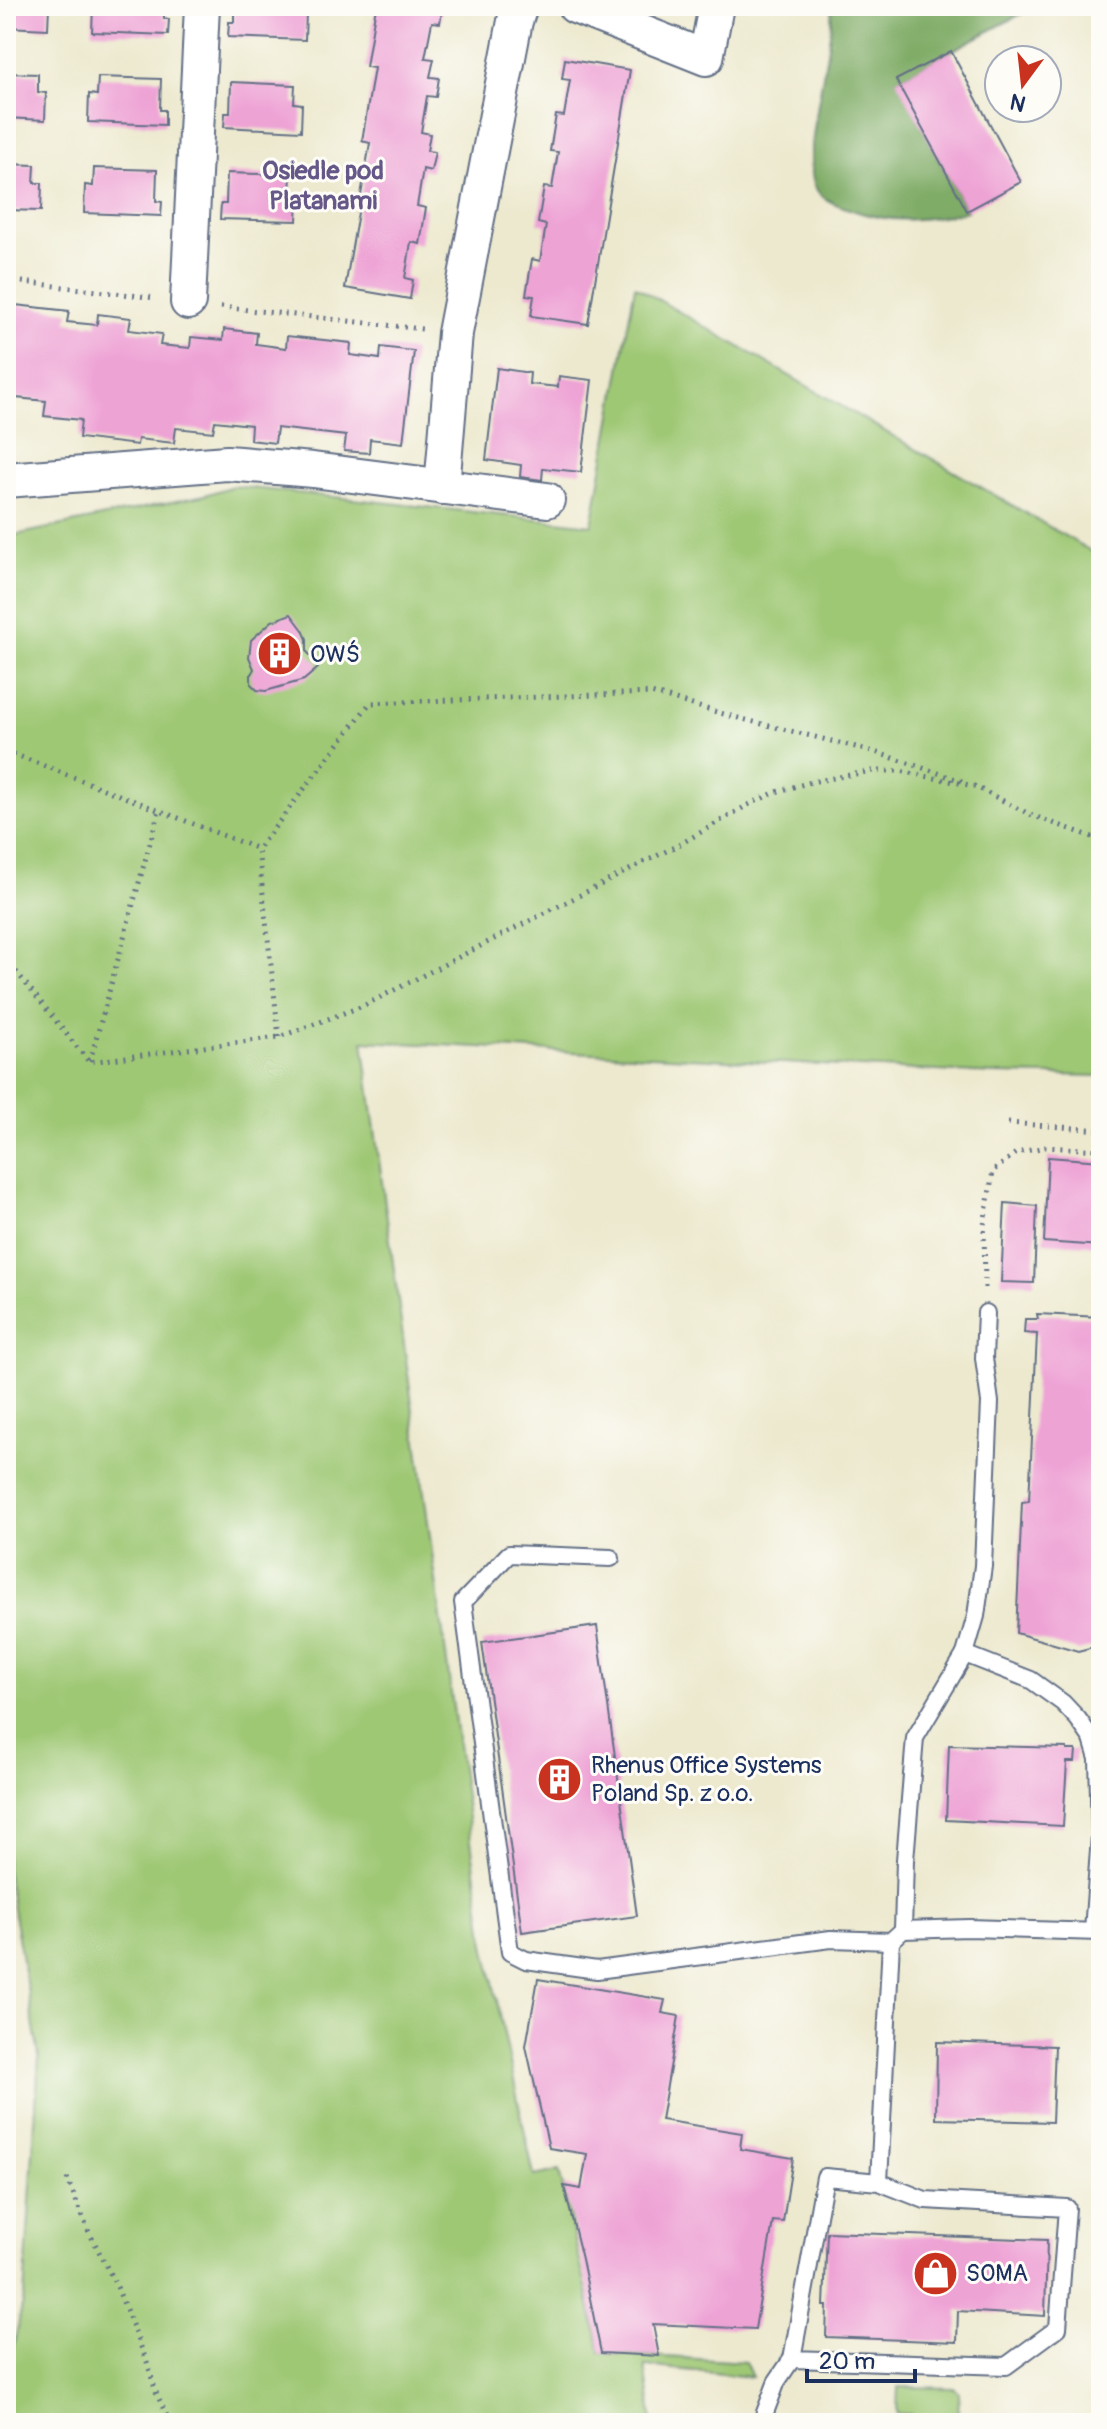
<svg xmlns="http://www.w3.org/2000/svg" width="1107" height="2429" viewBox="0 0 1107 2429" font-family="Pangolin,sans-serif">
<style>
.green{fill:#9fc874;stroke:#5d7c69;stroke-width:2}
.forest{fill:#7fac66;stroke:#4d6e62;stroke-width:2}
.building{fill:#eea3d5}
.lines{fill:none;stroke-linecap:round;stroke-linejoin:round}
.service-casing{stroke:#647086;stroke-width:20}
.minor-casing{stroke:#647086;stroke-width:38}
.path{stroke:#647086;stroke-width:5;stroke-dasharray:2 6;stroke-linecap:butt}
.service{stroke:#fff;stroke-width:16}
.minor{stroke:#fff;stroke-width:34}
.labels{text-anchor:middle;stroke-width:6;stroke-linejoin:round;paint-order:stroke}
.poi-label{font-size:24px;fill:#1b2f5e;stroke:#fdfcf7;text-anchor:start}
.neighbourhood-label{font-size:26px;font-weight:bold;fill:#655888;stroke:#fdfcf7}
</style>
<rect width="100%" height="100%" fill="#fdfcf7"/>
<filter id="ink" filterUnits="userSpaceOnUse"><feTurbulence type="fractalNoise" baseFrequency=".0125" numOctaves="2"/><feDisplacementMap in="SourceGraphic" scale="16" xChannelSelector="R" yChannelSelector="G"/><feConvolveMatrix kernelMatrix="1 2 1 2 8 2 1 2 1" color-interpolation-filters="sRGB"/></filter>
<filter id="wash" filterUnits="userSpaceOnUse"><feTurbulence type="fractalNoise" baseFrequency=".006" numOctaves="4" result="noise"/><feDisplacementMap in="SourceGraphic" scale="32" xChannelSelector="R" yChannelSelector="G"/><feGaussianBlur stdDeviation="1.8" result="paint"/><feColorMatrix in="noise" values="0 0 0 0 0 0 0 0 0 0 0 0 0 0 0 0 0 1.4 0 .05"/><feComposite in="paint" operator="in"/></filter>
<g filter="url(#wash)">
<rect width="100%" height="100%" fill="#ede9cf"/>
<g class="green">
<path d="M 635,286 L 1101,557 L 1101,1076 L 995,1074 L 363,1041 L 485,1944 L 534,2176 L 559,2171 L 601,2353 L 745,2362 L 752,2377 L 645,2366 L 653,2423 L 6,2423 L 6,2382 L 24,2297 L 39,2056 L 6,1869 L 6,537 L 205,495 L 233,486 L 592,525 Z"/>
<path d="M 898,2387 L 955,2388 L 959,2393 L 958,2423 L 910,2423 L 911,2414 L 897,2414 Z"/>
</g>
<path class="forest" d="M 831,6 L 1036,6 L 897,80 L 967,211 C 928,221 890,224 852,210 C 841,206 828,203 819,193 C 795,166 836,45 831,6 Z"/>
<g id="blocks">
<g class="building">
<path d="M 6,6 L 49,6 L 48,29 L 6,27 Z"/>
<path d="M 93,6 L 164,6 L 164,19 L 169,19 L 168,35 L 92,32 Z"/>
<path d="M 234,6 L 298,6 L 298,12 L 306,13 L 305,40 L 228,37 L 229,22 L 234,22 Z"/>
<path d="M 376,6 L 443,6 L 440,23 L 432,22 L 425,58 L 434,59 L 430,77 L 439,78 L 436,97 L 427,96 L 421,132 L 430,134 L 427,151 L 435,152 L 431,171 L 423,169 L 420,188 L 417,206 L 426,208 L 420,244 L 411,242 L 408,261 L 405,278 L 413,280 L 410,299 L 345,288 L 370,143 L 362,141 L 374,68 L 366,67 Z"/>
<path d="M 951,51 L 1021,182 L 967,211 L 896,80 Z"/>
<path d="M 565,59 L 630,70 L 588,324 L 531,316 L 534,296 L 526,295 L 532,259 L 540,261 L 546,225 L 538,223 L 544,187 L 552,188 L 558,152 L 550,151 L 556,115 L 564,116 L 570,80 L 562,79 Z"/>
<path d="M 6,73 L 38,74 L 38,92 L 46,93 L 45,120 L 6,118 Z"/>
<path d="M 98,77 L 161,79 L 160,110 L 165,110 L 165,125 L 88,122 L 89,94 L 97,95 Z"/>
<path d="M 231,82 L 295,85 L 294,103 L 302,104 L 301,131 L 224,127 L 225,113 L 230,113 Z"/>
<path d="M 6,164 L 35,165 L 34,183 L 42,183 L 41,211 L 6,210 Z"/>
<path d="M 94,168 L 157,170 L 156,201 L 162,202 L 161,216 L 84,213 L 85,185 L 93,186 Z"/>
<path d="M 227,173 L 291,175 L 290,194 L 298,194 L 297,221 L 220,219 L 221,204 L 226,204 Z"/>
<path d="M 6,304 L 69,311 L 67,322 L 97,325 L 98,314 L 131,318 L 129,330 L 162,334 L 160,345 L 190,348 L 191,337 L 223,340 L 224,329 L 257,333 L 256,344 L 286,348 L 287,336 L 351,343 L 350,355 L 380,359 L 381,347 L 414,351 L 403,443 L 370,439 L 369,453 L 344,451 L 346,436 L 277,428 L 275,443 L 250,440 L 251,425 L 215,421 L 213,432 L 176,428 L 174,443 L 138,439 L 137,445 L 79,438 L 81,420 L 44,416 L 46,401 L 6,397 Z"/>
<path d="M 497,368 L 530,373 L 529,384 L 558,387 L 559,376 L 592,380 L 581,472 L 543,468 L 542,480 L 520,477 L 521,465 L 486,460 Z"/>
<path d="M 291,614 L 303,630 L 307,639 L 307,652 L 317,662 L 318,668 L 304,680 L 266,691 L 257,690 L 251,684 L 251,674 L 254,669 L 249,657 L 251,640 L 272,621 Z"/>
<path d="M 1048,1157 L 1101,1161 L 1101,1246 L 1044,1242 Z"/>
<path d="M 1005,1203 L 1037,1206 L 1034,1283 L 1001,1282 Z"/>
<path d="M 1037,1314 L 1101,1317 L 1101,1645 L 1078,1651 L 1016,1633 L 1022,1502 L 1029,1501 L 1037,1334 L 1024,1333 L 1025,1319 L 1038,1319 Z"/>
<path d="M 597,1626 L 637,1916 L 522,1932 L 482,1642 Z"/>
<path d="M 949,1745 L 1067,1748 L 1067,1750 L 1076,1750 L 1075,1762 L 1067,1762 L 1063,1826 L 946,1820 Z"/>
<path d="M 538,1979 L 665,2000 L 662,2013 L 679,2016 L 661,2120 L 742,2133 L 740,2149 L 793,2158 L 783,2222 L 773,2221 L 755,2329 L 653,2324 L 659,2356 L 601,2353 L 582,2259 L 564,2186 L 581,2189 L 587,2154 L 549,2148 L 526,2046 Z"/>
<path d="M 937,2042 L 1055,2046 L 1052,2122 L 936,2119 Z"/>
<path d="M 827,2232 L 1047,2240 L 1045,2316 L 958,2311 L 957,2342 L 826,2337 L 827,2306 L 824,2306 Z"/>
</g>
</g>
</g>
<g filter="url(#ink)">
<use href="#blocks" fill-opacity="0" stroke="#647086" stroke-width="2"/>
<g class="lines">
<defs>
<g id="service">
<path d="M 611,1558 L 509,1554 L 463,1602 L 510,1952 L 526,1960 L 597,1970 L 831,1939 L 891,1941 L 903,1930 L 969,1928 L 1101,1932"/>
<path d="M 965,1654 L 976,1616 L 983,1566 L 990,1402 L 984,1358 L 986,1313"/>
<path d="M 903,1930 L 905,1860 L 915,1738 L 965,1654 L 1031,1680 L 1063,1703 L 1078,1719 L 1092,1739 L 1098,1759 L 1100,1836 L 1093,1931"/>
<path d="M 879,2182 L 925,2200 L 1067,2208 L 1058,2328 L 1006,2366 L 792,2359 L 825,2177 L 879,2182 L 891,1941"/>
<path d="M 761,2423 L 777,2381 L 792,2359"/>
</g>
<g id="minor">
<path d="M 575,6 L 706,58 L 716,6"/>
<path d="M 188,302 L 202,6"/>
<path d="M 6,480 L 227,463 L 313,470 L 547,500"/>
<path d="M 442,487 L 455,333 L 515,21 L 520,6"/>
</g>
</defs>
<use href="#service" class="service-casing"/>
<use href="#minor" class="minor-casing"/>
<g class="path">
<path d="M 6,280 L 156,298"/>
<path d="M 221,307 L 422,329"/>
<path d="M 6,751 L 258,849"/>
<path d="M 6,959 L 89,1062 L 279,1037 L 363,1006 L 682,843 L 748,805 L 776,792 L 811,782 L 872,771 L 900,771 L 974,786 L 1031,815 L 1101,840"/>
<path d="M 279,1037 L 258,849 L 370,703 L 651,693 L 734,717 L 872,751 L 962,781"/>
<path d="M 90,1061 L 159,810"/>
<path d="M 1008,1123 L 1101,1130"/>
<path d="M 985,1288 L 984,1225 L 993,1171 L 1016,1153 L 1045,1147 L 1101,1150"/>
<path d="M 67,2178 L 88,2230 L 117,2287 L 147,2362 L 156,2392 L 170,2423"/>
</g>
<use href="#service" class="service"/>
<use href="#minor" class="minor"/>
</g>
</g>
<defs>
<symbol id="building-disc" viewBox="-11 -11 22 22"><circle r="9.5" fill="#c8321e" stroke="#fdfcf7"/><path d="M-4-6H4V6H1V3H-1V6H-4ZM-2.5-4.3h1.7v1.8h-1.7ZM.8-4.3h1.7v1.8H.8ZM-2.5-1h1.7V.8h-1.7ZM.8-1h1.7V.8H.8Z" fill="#fff"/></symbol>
<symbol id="shop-disc" viewBox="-11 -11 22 22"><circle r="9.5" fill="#c8321e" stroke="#fdfcf7"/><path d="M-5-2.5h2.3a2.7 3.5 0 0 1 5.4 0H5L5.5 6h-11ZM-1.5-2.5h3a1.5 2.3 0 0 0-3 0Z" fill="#fff"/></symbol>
</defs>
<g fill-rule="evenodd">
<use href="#building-disc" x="254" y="628" width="51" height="51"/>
<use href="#building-disc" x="534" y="1754" width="51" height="51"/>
<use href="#shop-disc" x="910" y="2248" width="51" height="51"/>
</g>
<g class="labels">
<g class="poi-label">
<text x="310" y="662">OWŚ</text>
<text x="591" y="1773">Rhenus Office Systems<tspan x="591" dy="28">Poland Sp. z o.o.</tspan></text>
<text x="966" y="2281">SOMA</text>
</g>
<g class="neighbourhood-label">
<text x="323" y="179">Osiedle pod<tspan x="323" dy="30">Platanami</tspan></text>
</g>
</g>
<rect width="1107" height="2429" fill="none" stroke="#fdfcf7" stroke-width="32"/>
<g transform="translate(1023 84) rotate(195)"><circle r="38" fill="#fdfcf7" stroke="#a3aaba" stroke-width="2"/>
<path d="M0-6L14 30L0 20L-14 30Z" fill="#c8321e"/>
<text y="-12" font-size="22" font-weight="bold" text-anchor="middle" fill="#1b2f5e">N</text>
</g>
<path d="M807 2369v12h108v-12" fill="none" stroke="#1b2f5e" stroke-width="4"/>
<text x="819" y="2369" font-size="24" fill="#1b2f5e" stroke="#fdfcf7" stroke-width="6" paint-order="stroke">20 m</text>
</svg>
